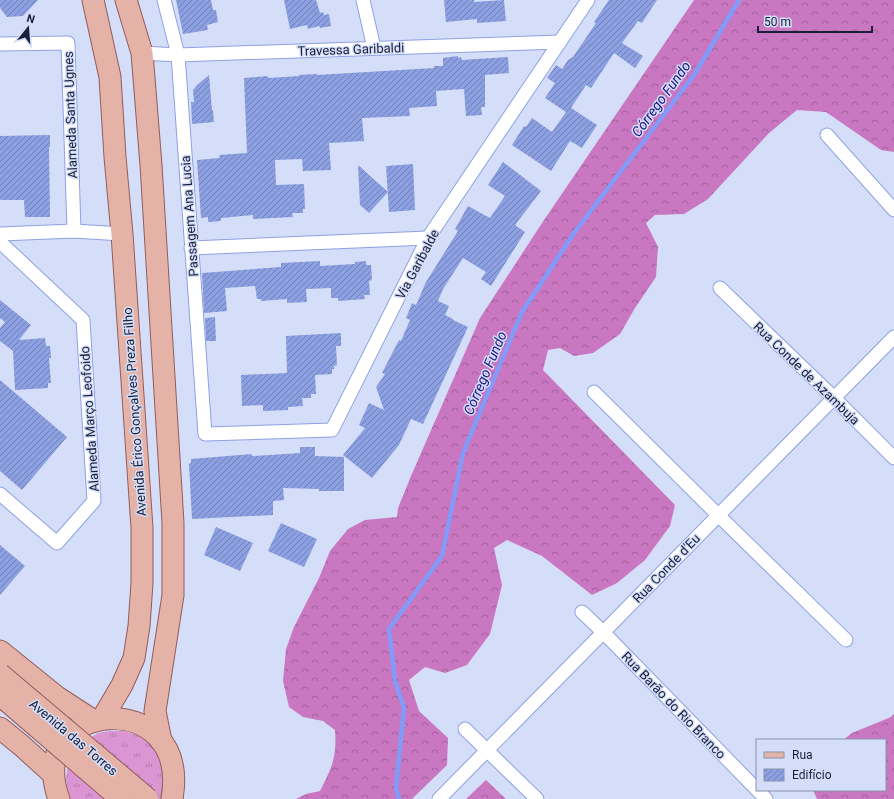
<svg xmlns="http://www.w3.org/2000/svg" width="894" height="799" viewBox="0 0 894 799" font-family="Roboto,sans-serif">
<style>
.grass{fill:url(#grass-tufts)}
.forest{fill:url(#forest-crowns)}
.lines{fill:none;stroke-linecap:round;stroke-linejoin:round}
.stream{stroke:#829bf8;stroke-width:4.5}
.building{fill:url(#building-hatch)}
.minor-casing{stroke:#8ea1e3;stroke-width:15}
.primary-casing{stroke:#925d5b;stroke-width:23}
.minor{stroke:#fff;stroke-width:13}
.primary{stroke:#e5b2a8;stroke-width:21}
.primary-bridge-casing{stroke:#925d5b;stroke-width:23;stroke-linecap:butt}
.primary-bridge{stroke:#e5b2a8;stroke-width:21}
.labels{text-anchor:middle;stroke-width:3;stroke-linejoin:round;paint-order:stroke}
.street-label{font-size:13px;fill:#181f38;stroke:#d5def9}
.water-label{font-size:14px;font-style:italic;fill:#171480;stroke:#d5def9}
</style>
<defs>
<pattern id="grass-tufts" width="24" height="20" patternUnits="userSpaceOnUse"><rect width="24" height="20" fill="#db95d3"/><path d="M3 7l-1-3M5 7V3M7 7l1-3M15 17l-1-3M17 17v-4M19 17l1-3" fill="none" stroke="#b179ac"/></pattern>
<pattern id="forest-crowns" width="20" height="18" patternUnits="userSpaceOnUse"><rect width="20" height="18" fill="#ca77c1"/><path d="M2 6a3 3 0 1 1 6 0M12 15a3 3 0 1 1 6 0" fill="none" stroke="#a3619e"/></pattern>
<pattern id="building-hatch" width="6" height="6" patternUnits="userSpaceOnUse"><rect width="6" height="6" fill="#8c9fe1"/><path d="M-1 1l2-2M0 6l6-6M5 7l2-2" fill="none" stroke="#7181b7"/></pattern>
</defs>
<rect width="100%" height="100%" fill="#d5def9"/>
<path class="grass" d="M 109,731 L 123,731 L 142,736 L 147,739 L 161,756 L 165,799 L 69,799 L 66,779 L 68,764 L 85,741 L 98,733 Z"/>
<g class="forest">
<path d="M 694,0 L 894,0 L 894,152 L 881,150 L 826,112 L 797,110 L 769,133 L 708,199 L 684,214 L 655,215 L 646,223 L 658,247 L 656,277 L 635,308 L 620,334 L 593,353 L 574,356 L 560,348 L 548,350 L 543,370 L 675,505 L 670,526 L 645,560 L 617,583 L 592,595 L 542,556 L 507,540 L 494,548 L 502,585 L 490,634 L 467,665 L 445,673 L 425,667 L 409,680 L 419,711 L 448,738 L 447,765 L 412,799 L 296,799 L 306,794 L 320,791 C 332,767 337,758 335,730 L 323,721 L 303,717 L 289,707 L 283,681 L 286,649 L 294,627 L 319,578 L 330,551 L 348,529 L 365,520 L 397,517 L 398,508 L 411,476 L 480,318 L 544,220 Z"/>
<path d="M 894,714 L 894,799 L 817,799 L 813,790 L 885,790 L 885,740 L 843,740 L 852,733 L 891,717 Z"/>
<path d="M 486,780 L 506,799 L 466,799 Z"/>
</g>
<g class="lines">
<path class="stream" d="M 399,799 L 396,788 L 404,708 L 395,681 L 389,629 L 442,556 L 463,453 L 522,312 L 574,233 L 694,75 L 739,0"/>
</g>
<g class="building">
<path d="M 0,0 L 38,0 L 23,16 L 7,17 L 0,8 Z"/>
<path d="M 176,0 L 211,0 L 213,10 L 216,10 L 218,22 L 207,25 L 208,30 L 183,34 Z"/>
<path d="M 284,0 L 316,0 L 320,13 L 323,12 L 324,15 L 329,14 L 331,26 L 320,28 L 319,26 L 308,29 L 307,25 L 290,29 Z"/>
<path d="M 444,0 L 474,0 L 474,2 L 504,0 L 506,21 L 477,23 L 477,19 L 446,22 Z"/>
<path d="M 609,0 L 657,0 L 642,23 L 638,21 L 622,43 L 643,56 L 635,68 L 614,53 L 591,88 L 586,85 L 571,108 L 597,125 L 582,148 L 570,141 L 551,171 L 512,145 L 524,126 L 526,127 L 532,118 L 552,132 L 566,112 L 545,98 L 555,83 L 547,78 L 556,65 L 562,69 L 568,60 L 573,57 L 596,23 L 594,22 Z"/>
<path d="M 458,56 L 458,58 L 461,57 L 462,60 L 508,57 L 509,73 L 485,75 L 485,107 L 481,107 L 482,115 L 466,116 L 464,89 L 436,91 L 437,106 L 409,108 L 410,116 L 362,118 L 364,141 L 329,143 L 331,170 L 303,171 L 302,159 L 275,160 L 276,185 L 304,184 L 305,209 L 303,209 L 303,213 L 292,213 L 293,217 L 253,219 L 253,215 L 221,218 L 221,221 L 208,222 L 208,217 L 201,218 L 197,160 L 220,158 L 219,155 L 247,153 L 244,78 L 268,76 L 268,78 L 299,76 L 299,75 L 317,74 L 317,75 L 434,68 L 434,66 L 443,66 L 443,58 Z"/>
<path d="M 209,75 L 212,110 L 213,110 L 214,122 L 192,124 L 191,102 L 194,102 L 193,90 L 197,85 Z"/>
<path d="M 50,135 L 50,147 L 49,147 L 50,217 L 25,217 L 24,200 L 0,200 L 0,136 Z"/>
<path d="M 503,162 L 541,191 L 515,225 L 525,232 L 491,286 L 481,279 L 486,272 L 463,258 L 443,289 L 438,301 L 449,306 L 445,315 L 453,319 L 453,320 L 468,327 L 423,424 L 411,419 L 399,445 L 372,478 L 343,455 L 365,428 L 359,425 L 369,403 L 384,410 L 376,387 L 385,374 L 382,373 L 399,340 L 401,341 L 410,320 L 406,318 L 412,303 L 416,305 L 426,282 L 458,231 L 455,229 L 468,206 L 490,218 L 505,196 L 488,185 Z"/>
<path d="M 413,164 L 415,210 L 389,212 L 386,166 Z"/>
<path d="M 358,165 L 388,192 L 369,213 L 360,205 Z"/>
<path d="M 320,261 L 320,266 L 355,264 L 355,262 L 366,261 L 366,265 L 371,265 L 372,280 L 369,281 L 370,295 L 364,295 L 365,299 L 338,301 L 338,298 L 331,298 L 331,288 L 306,289 L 307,302 L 287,303 L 287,299 L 261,301 L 261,299 L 257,299 L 255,286 L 225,288 L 227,311 L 204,313 L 202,273 L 281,267 L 281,263 Z"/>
<path d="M 0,300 L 31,325 L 19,340 L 45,338 L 46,346 L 50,346 L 51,358 L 49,358 L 51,383 L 48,383 L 48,388 L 15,390 L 13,351 L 0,341 L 0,328 L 5,322 L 0,318 Z"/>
<path d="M 215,317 L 216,341 L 206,341 L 205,318 Z"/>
<path d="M 341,333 L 341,346 L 336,346 L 337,365 L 334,366 L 334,369 L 332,369 L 332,374 L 315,375 L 316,394 L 311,394 L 311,398 L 302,398 L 303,406 L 288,407 L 288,410 L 263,411 L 263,405 L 242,406 L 241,375 L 287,373 L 286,336 Z"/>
<path d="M 0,380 L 67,437 L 22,490 L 0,471 Z"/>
<path d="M 300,447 L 315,447 L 315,456 L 344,457 L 344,491 L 319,491 L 319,489 L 283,488 L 284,500 L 273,501 L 273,515 L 192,519 L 189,464 L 191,463 L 191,459 L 252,454 L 252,456 L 300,453 Z"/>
<path d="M 281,523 L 317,539 L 304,567 L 268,551 Z"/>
<path d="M 216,527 L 253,543 L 240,571 L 204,555 Z"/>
<path d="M 0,545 L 25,566 L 0,595 Z"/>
</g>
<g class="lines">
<defs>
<g id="minor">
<path d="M 164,0 L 178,55 L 205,434 L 332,430 L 428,238 L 588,0"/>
<path d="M 363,0 L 374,48"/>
<path d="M 0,44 L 68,43 L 74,231"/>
<path d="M 142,53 L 178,55 L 560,42"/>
<path d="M 827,135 L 894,210"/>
<path d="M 0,234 L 74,231 L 122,234"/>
<path d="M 0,242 L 83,320 L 94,501 L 57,543 L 0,494"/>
<path d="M 191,248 L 428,238"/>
<path d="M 720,288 L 833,397 L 894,458"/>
<path d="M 594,392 L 718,515 L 846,640"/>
<path d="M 582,612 L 603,632 L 766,799"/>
<path d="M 465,729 L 537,799"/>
<path d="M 439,799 L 894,337"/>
</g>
<g id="primary">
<path d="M 93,0 L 110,77 L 115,157 L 122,234 L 142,528 L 142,583 L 139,626 L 134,658 L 122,685 L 102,719"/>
<path d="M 126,0 L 142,53 L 151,165 L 173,523 L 173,595 L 155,711 L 161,741"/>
<path d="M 0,651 L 57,697 L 94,721"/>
<path d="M 0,728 L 21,745 L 53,774"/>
<path d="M 59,799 C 22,700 192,684 172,799"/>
</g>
</defs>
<use href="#minor" class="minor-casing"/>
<use href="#primary" class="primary-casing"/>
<use href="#minor" class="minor"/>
<use href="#primary" class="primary"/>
<defs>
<g id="primary-bridge">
<path d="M 0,674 L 148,799"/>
<path d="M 0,695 L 121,799"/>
</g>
</defs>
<use href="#primary-bridge" class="primary-bridge-casing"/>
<use href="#primary-bridge" class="primary-bridge"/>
</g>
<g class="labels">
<g class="street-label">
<text transform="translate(351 49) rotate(-2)" y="5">Travessa Garibaldi</text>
<text transform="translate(70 115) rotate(-92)" y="5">Alameda Santa Ugnes</text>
<text transform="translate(189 216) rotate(-94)" y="5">Passagem Ana Lucia</text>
<text transform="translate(417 264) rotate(-62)" y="5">Via Garibalde</text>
<text transform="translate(807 373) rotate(44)" y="5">Rua Conde de Azambuja</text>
<text transform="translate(134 412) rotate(-94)" y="5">Avenida Érico Gonçalves Preza Filho</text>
<text transform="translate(89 419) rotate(-94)" y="5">Alameda Março Leofoido</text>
<text transform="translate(666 568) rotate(-46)" y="5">Rua Conde d'Eu</text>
<text transform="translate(674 705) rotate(46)" y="5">Rua Barão do Rio Branco</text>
<text transform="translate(74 737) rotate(40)" y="5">Avenida das Torres</text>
</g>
<g class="water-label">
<text transform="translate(661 99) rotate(-54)" y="5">Córrego Fundo</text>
<text transform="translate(485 373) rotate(-67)" y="5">Córrego Fundo</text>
</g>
</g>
<rect x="756" y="739" width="130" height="52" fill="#d5def9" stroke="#8992ac"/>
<rect x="764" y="752" width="20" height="6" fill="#e5b2a8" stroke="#8992ac"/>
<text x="792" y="759" font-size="12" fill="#181f38">Rua</text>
<rect x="764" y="769" width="20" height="12" fill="url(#building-hatch)" stroke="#8992ac"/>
<text x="792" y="779" font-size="12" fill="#181f38">Edifício</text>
<g transform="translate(28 28) rotate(17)" stroke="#d5def9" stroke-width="3" paint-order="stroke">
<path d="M0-3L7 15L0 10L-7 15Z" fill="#181f38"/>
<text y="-6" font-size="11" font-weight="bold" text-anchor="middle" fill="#181f38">N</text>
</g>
<path d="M758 26v6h114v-6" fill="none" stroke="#181f38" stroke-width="2"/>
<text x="764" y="26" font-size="12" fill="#181f38" stroke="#d5def9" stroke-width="3" paint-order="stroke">50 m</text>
</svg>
